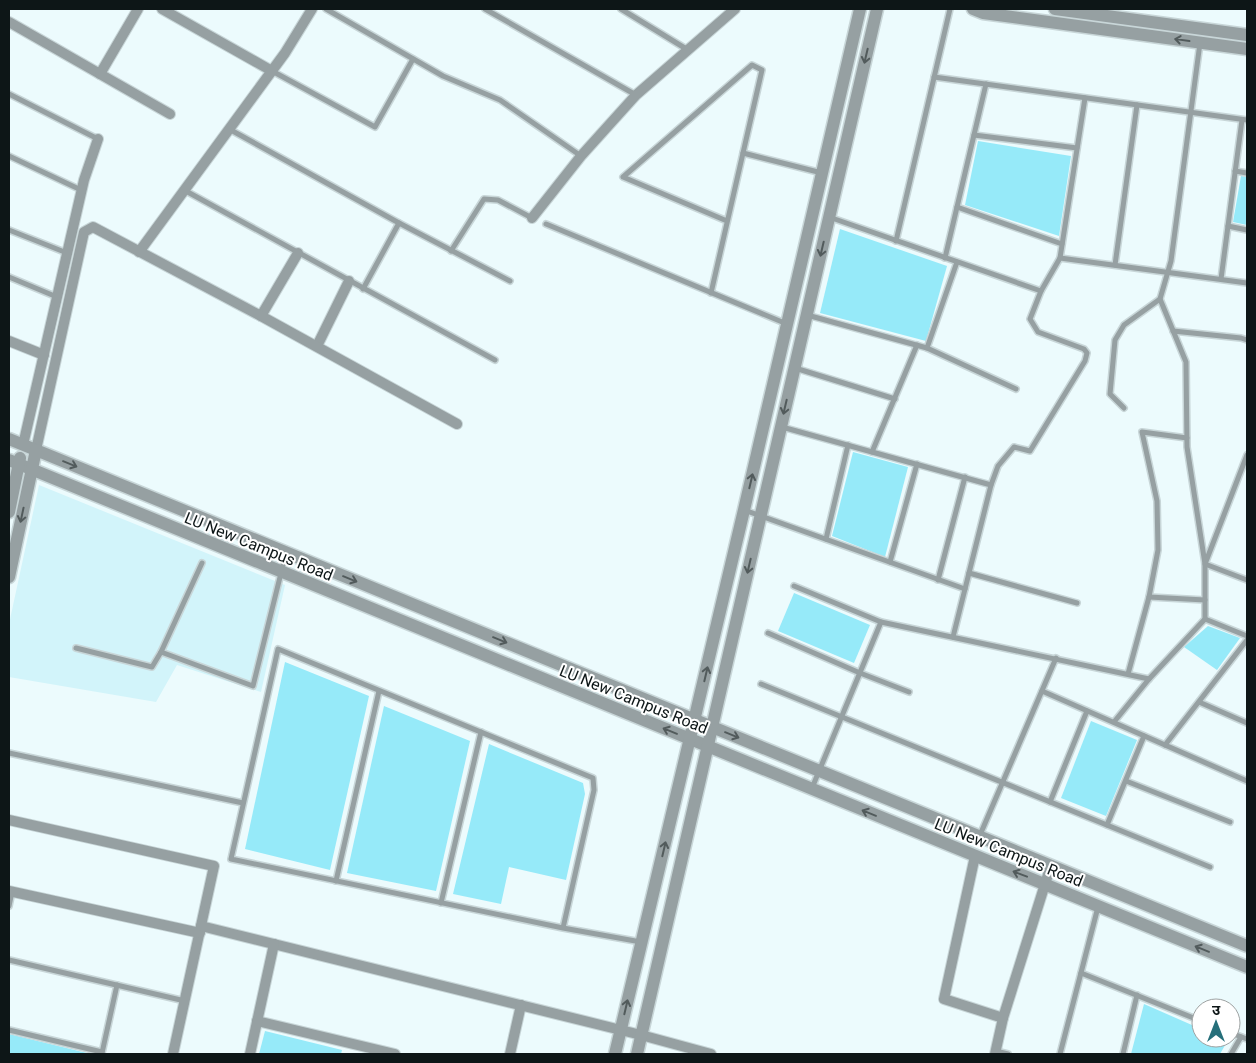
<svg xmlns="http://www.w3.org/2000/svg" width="1256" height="1063" viewBox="0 0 1256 1063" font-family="Roboto,'Noto Sans Devanagari',sans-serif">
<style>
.built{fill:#d2f4fa}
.green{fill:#96eaf9}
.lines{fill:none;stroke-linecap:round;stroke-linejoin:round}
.service-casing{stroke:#c8d6d8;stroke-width:8}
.minor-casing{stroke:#c8d6d8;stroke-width:12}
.tertiary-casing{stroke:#c8d6d8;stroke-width:15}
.service{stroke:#96a0a2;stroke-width:5}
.minor{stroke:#96a0a2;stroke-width:10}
.tertiary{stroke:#96a0a2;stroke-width:12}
.oneway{stroke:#525b5c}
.labels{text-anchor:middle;stroke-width:4;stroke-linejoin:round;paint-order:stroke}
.street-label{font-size:16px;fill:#0d1617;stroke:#fff}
</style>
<rect width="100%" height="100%" fill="#ecfbfd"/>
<path class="built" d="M 39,485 L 285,585 L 261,692 L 177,665 L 156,702 L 9,677 L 9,624 Z"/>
<g class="green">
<path d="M 978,141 L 1071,156 L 1059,236 L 965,205 Z"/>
<path d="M 1241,176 L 1247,177 L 1247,225 L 1233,222 Z"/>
<path d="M 840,229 L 947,266 L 926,341 L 820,313 Z"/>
<path d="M 853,452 L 908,467 L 885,557 L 832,536 Z"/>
<path d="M 794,593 L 870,625 L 854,663 L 778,631 Z"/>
<path d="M 1208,626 L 1240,638 L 1217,670 L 1184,647 Z"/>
<path d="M 285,662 L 369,696 L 330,870 L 245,849 Z"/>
<path d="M 384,706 L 470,741 L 436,891 L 347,873 Z"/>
<path d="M 1091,721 L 1137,740 L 1106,816 L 1061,798 Z"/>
<path d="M 489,744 L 583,783 L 585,794 L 566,880 L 509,867 L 501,904 L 453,894 Z"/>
<path d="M 1144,1004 L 1201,1029 L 1201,1038 L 1223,1038 L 1228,1040 L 1220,1054 L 1131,1054 Z"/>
<path d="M 265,1031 L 342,1050 L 341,1054 L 259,1054 Z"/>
<path d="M 9,1034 L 91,1054 L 9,1054 Z"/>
</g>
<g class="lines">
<defs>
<g id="service">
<path d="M 326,9 L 443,76 L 500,100 L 581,156"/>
<path d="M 485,9 L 636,95"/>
<path d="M 621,9 L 688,50"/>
<path d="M 272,71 L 375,127 L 413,59"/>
<path d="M 934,77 L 1247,120"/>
<path d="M 9,94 L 98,139"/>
<path d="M 229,129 L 399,223 L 510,281"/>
<path d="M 974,135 L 1077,148"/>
<path d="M 743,153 L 822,173"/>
<path d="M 9,156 L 81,190"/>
<path d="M 1235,171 L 1247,173"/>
<path d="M 184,190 L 495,360"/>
<path d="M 957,207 L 1062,244"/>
<path d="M 829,217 L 1041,291 L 1060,258 L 1247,283"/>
<path d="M 546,224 L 787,324"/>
<path d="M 1228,226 L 1247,230"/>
<path d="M 9,230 L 67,253"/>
<path d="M 896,241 L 950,9"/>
<path d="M 451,251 L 484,199 L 498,200 L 532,218"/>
<path d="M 945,258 L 986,84"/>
<path d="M 1060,258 L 1085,98"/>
<path d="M 1115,265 L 1137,105"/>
<path d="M 9,277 L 57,297"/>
<path d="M 1221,279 L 1242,120"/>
<path d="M 363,289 L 399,223"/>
<path d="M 711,293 L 762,70 L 752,65 L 623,177 L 727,221"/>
<path d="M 807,315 L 927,348 L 1016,389"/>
<path d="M 1173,331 L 1241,338 L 1247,340"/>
<path d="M 927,348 L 957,262"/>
<path d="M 795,368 L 895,399"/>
<path d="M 1124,408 L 1110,394 L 1115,340 L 1124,325 L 1160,299"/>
<path d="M 782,427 L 991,485"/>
<path d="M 872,452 L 917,345"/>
<path d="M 1247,455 L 1205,564 L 1247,580"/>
<path d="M 744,510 L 965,589"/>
<path d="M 826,539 L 848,445"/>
<path d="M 890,562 L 917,464"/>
<path d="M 969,573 L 1077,603"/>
<path d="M 938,580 L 965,477"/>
<path d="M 794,586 L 881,622 L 1149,679"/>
<path d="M 1149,597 L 1205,600"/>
<path d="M 1205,619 L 1247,636"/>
<path d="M 768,633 L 860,673 L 909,692"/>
<path d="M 953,637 L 991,485 L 998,466 L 1014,447 L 1030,451 L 1085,361 L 1087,353 L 1084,349 L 1038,332 L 1030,319 L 1041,291"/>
<path d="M 76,648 L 152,667 L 161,652 L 202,563"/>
<path d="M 161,652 L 253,686 L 286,553"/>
<path d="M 1128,674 L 1149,597 L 1158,550 L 1157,501 L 1142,432 L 1187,438"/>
<path d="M 761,684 L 1210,867"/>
<path d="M 1042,691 L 1247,781"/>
<path d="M 1199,702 L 1247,723"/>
<path d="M 1114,722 L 1149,679 L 1205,619 L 1205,564 L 1187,447 L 1186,362 L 1160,299 L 1171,261 L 1200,43"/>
<path d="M 1165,745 L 1247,640"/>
<path d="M 9,753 L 243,803"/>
<path d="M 1126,781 L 1230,822"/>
<path d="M 812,788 L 881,622"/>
<path d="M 1050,802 L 1087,711"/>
<path d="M 1107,825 L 1144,736"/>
<path d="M 980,835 L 1056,658"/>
<path d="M 336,881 L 379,691"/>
<path d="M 441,903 L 481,732"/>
<path d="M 9,906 L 12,892"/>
<path d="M 563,928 L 594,790 L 593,778 L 278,649 L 231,859 L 563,928 L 641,942"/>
<path d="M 9,960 L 185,1001"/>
<path d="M 1081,973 L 1201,1021"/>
<path d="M 9,1030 L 102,1052"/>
<path d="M 1231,1033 L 1247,1039"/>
<path d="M 996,1051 L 1008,1054"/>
<path d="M 102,1053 L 117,985"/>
<path d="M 1060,1054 L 1098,907"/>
<path d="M 1123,1054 L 1137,995"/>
<path d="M 1231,1054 L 1241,1037"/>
</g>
<g id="minor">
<path d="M 162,9 L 272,71"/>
<path d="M 9,22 L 170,114"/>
<path d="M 100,74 L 138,9"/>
<path d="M 532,218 L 581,156 L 636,95 L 735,9"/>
<path d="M 139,252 L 285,53 L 312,9"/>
<path d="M 261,316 L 298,253"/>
<path d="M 9,341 L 44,355"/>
<path d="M 317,346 L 349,281"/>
<path d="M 23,445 L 84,180 L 98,139"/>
<path d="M 36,450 L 84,232 L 93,227 L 261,316 L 457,424"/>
<path d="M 9,820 L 214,866 L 173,1054"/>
<path d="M 975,856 L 944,999 L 1003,1018"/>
<path d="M 9,891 L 200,933"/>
<path d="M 201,926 L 641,1035 L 711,1054"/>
<path d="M 257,1021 L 395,1054"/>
<path d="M 250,1054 L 274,944"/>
<path d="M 510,1054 L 521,1005"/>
<path d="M 995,1054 L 1003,1018 L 1051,865"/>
</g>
<g id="tertiary">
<path d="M 973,9 L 983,13 L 1247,49"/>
<path d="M 1055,9 L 1247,35"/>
<path d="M 9,439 L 1247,946"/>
<path d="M 9,460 L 1247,967"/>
<path d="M 9,512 L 20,458"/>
<path d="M 9,577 L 36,450"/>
<path d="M 615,1054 L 744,510 L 860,9"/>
<path d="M 637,1054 L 877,9"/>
</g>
</defs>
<use href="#service" class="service-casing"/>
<use href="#minor" class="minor-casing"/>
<use href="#tertiary" class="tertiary-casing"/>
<use href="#service" class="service"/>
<use href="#minor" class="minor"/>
<use href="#tertiary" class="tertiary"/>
</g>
<defs><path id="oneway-shaft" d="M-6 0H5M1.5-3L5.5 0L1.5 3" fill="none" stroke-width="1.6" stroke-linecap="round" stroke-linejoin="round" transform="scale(1.25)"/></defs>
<g class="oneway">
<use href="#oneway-shaft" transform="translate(1182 40) rotate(-172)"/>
<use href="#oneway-shaft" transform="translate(866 56) rotate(103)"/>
<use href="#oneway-shaft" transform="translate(822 249) rotate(103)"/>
<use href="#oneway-shaft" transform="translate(785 407) rotate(103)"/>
<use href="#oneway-shaft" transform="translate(70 464) rotate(22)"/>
<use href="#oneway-shaft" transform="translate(751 481) rotate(-77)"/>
<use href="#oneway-shaft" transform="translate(22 515) rotate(102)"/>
<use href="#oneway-shaft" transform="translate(749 566) rotate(103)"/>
<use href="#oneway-shaft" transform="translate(350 579) rotate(22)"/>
<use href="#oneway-shaft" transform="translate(500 640) rotate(22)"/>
<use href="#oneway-shaft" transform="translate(706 674) rotate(-77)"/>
<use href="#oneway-shaft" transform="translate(670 731) rotate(-158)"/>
<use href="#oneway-shaft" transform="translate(732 735) rotate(22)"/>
<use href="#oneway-shaft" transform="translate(869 813) rotate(-158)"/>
<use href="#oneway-shaft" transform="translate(664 849) rotate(-77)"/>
<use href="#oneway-shaft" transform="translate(1020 874) rotate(-159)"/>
<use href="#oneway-shaft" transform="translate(1202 949) rotate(-158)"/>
<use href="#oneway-shaft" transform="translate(626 1007) rotate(-77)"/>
</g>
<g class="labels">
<g class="street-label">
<text transform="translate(259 546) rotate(22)" y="6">LU New Campus Road</text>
<text transform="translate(634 699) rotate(22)" y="6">LU New Campus Road</text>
<text transform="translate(1009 852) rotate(22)" y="6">LU New Campus Road</text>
</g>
</g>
<rect width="1256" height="1063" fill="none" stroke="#0d1617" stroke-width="20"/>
<g transform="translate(1216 1023)"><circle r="24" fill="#ffffff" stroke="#9ea2a2"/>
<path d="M0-4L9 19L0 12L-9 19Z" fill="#266f7a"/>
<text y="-8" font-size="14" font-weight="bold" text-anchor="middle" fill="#0d1617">उ</text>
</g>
</svg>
